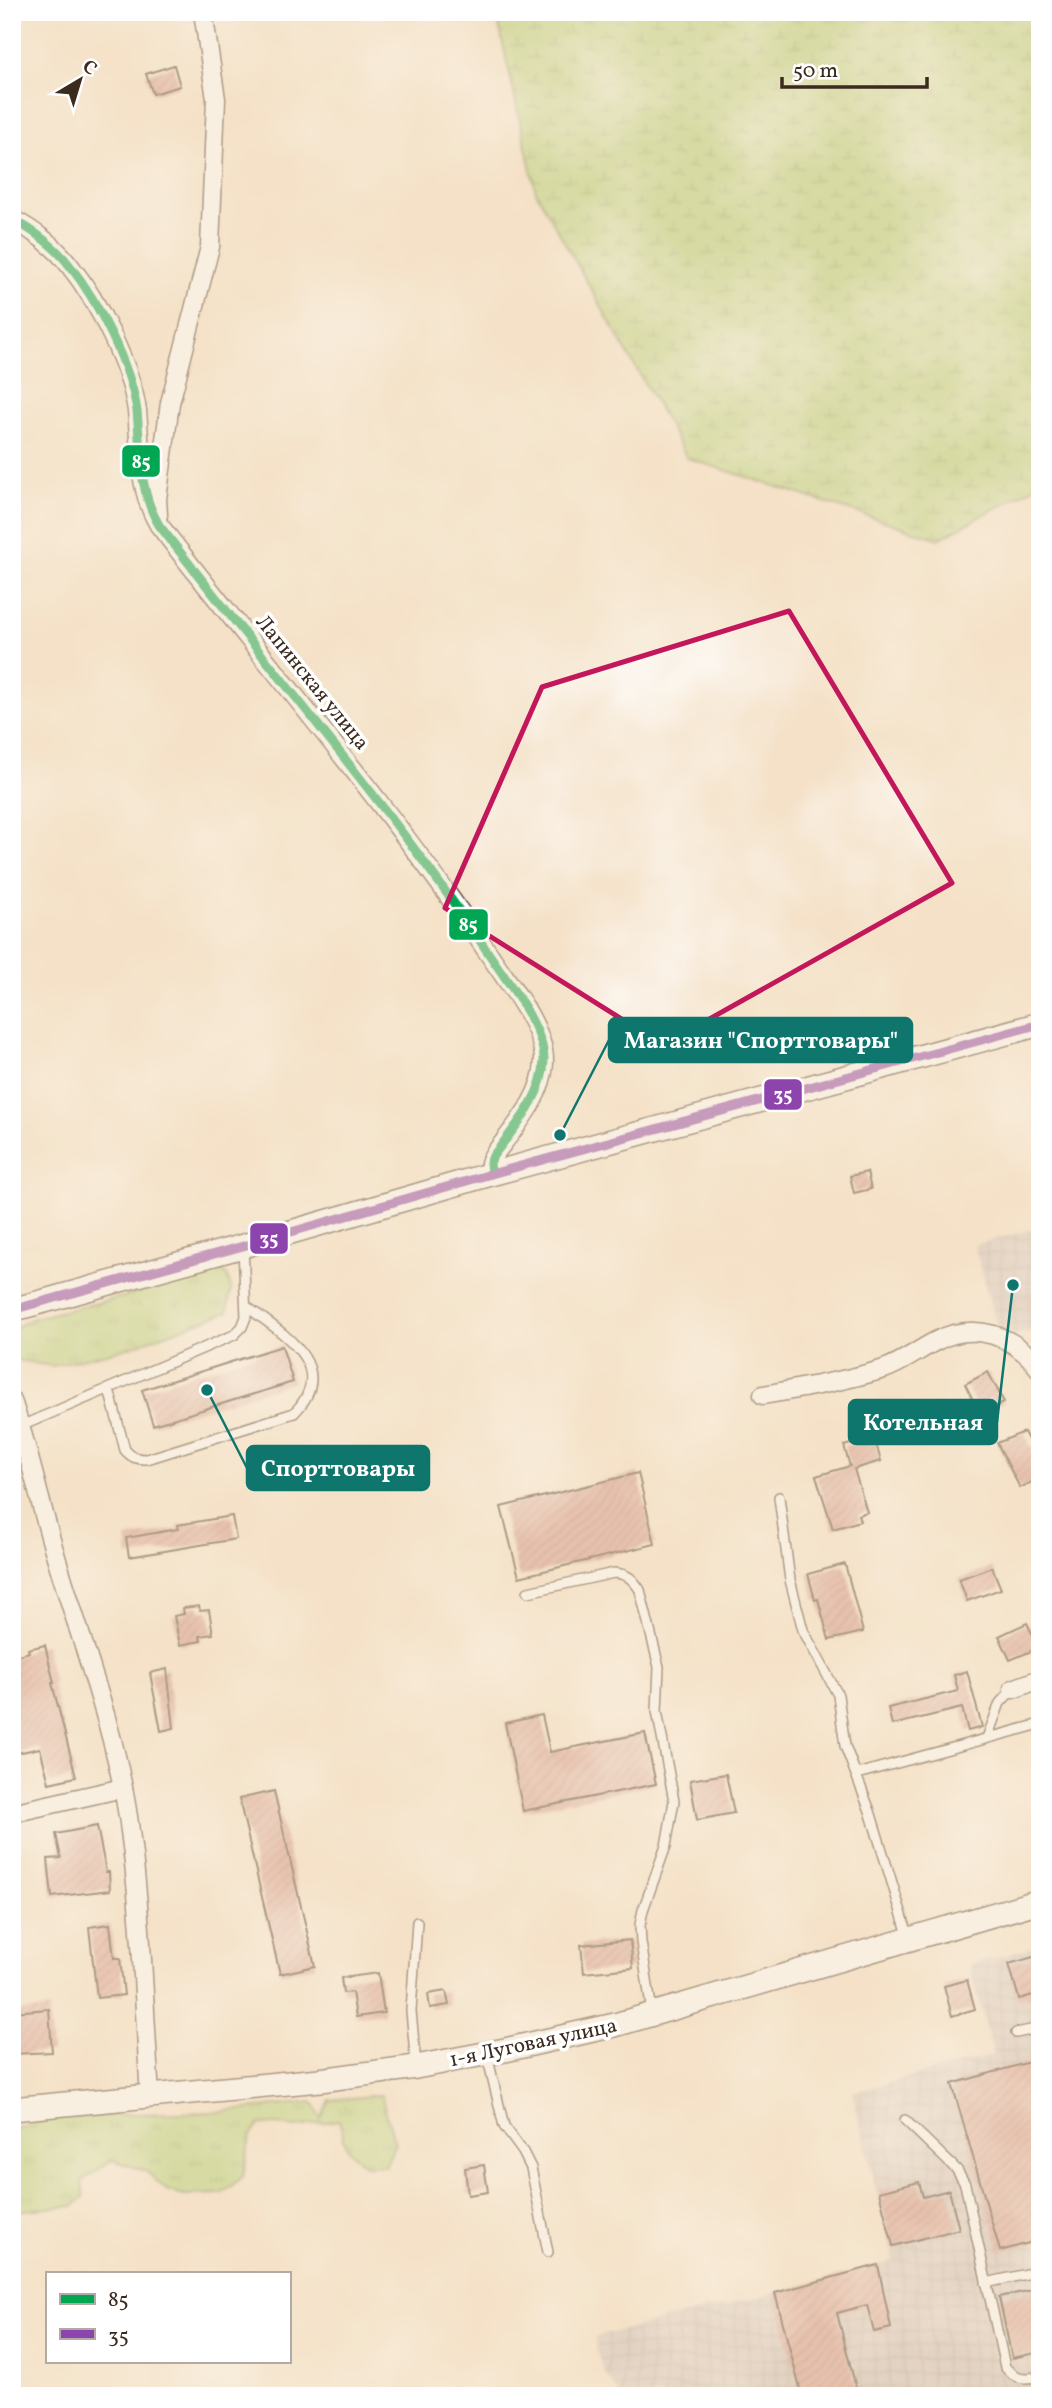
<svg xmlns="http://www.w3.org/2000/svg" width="1052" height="2408" viewBox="0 0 1052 2408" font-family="Vollkorn,serif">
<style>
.industrial{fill:url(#industrial-grid)}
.grass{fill:url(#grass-tufts);stroke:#777e4a;stroke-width:2}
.wetland{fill:url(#wetland-marsh);stroke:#777e4a;stroke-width:2}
.building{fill:url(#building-hatch)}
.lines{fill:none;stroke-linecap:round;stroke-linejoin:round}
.service-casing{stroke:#574537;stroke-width:12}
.minor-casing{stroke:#574537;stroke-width:21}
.tertiary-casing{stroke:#574537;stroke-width:26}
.service{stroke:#fff;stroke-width:9}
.minor{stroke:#fff;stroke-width:18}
.tertiary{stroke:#fff;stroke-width:23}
.bus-1-casing{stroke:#fff;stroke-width:14}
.bus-2-casing{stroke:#fff;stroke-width:14}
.bus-1{stroke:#00a651;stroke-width:9}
.bus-2{stroke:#8e44ad;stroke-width:9}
.marked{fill:none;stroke:#c2185b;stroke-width:5;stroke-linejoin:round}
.labels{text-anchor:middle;stroke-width:7;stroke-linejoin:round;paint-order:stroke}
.street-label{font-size:21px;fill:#3b2a1e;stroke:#fff}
.leader{fill:none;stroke:#0f766e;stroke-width:2.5}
.callout-dot{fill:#0f766e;stroke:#fff;stroke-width:2.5}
.callout{fill:#0f766e;stroke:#0f766e;stroke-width:2.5}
.callout-label{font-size:23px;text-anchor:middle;font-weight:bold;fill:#fff}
.line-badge{stroke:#fff;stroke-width:2.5}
.badge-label{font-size:19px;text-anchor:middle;font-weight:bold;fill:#fff}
</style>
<defs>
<pattern id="industrial-grid" width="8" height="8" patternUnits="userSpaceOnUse" patternTransform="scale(1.75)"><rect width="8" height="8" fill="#cfc0bb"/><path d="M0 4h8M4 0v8" fill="none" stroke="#b3a5a0"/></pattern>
<pattern id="grass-tufts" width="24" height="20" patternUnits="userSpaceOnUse" patternTransform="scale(1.75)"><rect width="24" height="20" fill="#b3d177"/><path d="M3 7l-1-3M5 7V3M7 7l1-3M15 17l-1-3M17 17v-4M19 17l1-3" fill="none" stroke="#93aa61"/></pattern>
<pattern id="wetland-marsh" width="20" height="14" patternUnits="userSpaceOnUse" patternTransform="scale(1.75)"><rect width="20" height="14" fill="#b3d177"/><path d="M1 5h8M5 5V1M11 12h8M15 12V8" fill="none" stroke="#93aa61"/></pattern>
<pattern id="building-hatch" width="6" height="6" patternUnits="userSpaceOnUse" patternTransform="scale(1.75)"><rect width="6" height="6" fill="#d89a8e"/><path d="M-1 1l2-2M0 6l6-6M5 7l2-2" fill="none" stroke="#b07e73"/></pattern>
</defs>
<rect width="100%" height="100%" fill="#fff"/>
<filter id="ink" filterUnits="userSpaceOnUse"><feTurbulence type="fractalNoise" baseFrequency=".0143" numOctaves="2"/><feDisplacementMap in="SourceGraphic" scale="14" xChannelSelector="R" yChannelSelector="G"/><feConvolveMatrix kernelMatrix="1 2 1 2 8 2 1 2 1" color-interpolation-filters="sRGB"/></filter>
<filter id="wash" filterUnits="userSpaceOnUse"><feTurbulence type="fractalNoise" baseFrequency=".00686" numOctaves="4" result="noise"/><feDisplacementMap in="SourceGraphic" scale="28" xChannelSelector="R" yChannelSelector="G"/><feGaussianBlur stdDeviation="1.57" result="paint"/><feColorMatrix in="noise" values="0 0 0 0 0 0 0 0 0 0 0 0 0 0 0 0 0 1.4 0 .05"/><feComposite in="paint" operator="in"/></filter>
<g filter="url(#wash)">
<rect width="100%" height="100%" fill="#f4e1c7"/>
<g class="industrial">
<path d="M 1040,1227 L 1040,1329 L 1013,1335 L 997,1325 L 974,1245 Z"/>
<path d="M 1040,1945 L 1040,2396 L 621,2396 L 604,2372 L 597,2353 L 595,2337 L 775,2293 L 894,2261 L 852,2092 L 994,2055 L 969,1965 Z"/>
</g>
<g class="grass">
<path d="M 212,1266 L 227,1275 L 231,1289 L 227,1312 L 127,1348 L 52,1366 L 16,1360 C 11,1350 11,1339 15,1328 L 33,1318 L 127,1296 Z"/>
<path d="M 381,2095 L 395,2144 L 385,2166 L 366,2166 L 347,2149 L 339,2120 L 298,2127 L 260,2124 L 250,2137 L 243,2177 L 221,2194 L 185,2195 L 168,2191 L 146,2171 L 112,2160 L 82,2181 L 84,2198 L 73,2206 L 12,2211 L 12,2130 L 57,2116 L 220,2112 L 313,2102 L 321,2119 L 330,2100 Z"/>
</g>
<path class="wetland" d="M 496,12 L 1040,12 L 1040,484 L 939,539 L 687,458 L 536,192 Z"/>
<g id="blocks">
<g class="building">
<path d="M 174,65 L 180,86 L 153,94 L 146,74 Z"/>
<path d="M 867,1172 L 871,1189 L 854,1193 L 850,1176 Z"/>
<path d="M 282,1346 L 293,1382 L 153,1425 L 142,1390 Z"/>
<path d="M 988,1372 L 1004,1402 L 980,1414 L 965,1384 Z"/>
<path d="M 1024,1432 L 1040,1463 L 1040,1478 L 1020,1488 L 997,1443 Z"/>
<path d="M 874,1437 L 881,1461 L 854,1469 L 867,1512 L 858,1515 L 860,1521 L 833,1529 L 816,1476 L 850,1466 L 844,1446 Z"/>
<path d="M 638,1473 L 655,1544 L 519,1577 L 501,1507 Z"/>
<path d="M 232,1516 L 236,1539 L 129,1557 L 126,1538 L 178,1529 L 177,1525 Z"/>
<path d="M 845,1564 L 863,1632 L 829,1640 L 818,1599 L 815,1600 L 808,1574 Z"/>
<path d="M 992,1567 L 1001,1589 L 967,1601 L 959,1579 Z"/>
<path d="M 199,1606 L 200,1611 L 209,1610 L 213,1634 L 200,1636 L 201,1641 L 180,1645 L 174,1616 L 184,1614 L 183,1608 Z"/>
<path d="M 1027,1623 L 1039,1648 L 1010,1660 L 999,1636 Z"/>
<path d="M 45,1645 L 54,1683 L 52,1683 L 76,1777 L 49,1783 L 40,1748 L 17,1753 L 12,1733 L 12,1657 L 29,1652 L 28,1649 Z"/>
<path d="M 167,1669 L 174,1728 L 161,1731 L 150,1673 Z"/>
<path d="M 967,1671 L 982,1727 L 968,1731 L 962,1708 L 892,1725 L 888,1708 L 958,1691 L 954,1675 Z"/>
<path d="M 542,1715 L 550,1752 L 645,1733 L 656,1784 L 523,1811 L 505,1723 Z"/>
<path d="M 726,1774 L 734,1813 L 697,1820 L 690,1780 Z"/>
<path d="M 274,1791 L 315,1966 L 280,1974 L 239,1799 Z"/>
<path d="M 97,1826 L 106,1872 L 109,1872 L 110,1890 L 52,1897 L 48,1859 L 61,1858 L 56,1834 Z"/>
<path d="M 110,1924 L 114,1958 L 120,1958 L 124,1995 L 97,1998 L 89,1927 Z"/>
<path d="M 630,1940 L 633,1968 L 584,1973 L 581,1945 Z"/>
<path d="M 1040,1955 L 1040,1993 L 1019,1999 L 1009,1964 Z"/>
<path d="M 378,1973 L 384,2013 L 356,2017 L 352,1992 L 343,1993 L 341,1978 Z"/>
<path d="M 967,1980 L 975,2009 L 952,2016 L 944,1986 Z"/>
<path d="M 446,1991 L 449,2005 L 430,2008 L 428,1994 Z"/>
<path d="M 49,2009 L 52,2052 L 12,2054 L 12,2012 Z"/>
<path d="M 1040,2059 L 1040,2240 L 1000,2251 L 952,2084 Z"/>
<path d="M 484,2165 L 488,2192 L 468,2195 L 465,2168 Z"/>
<path d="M 919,2182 L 923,2197 L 949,2190 L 959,2229 L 893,2246 L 879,2192 Z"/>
<path d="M 878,2265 L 891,2328 L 874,2332 L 867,2305 L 837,2313 L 858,2396 L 802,2396 L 775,2293 Z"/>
<path d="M 1037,2289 L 1040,2302 L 1040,2352 L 1012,2358 L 999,2297 Z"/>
</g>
</g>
</g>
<g filter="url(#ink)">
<use href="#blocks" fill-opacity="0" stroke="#574537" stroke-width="2"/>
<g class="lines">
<defs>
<g id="service">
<path d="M 109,1389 L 125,1450 C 132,1458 137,1459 147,1459 L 294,1413 C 340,1366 282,1333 246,1306"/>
<path d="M 21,1426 L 234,1335 L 242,1327 L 246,1317 L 243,1247"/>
<path d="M 779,1497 L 790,1580 L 803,1630 L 838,1695 L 845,1746 L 870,1811 L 909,1938"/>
<path d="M 528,1592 L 614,1573 C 628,1574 633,1579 640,1590 L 659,1667 L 657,1711 L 674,1801 L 666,1846 L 643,1910 L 640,1925 L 641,1942 L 652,2012"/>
<path d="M 987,1738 L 1000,1703 L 1013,1689"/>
<path d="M 857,1774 L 1040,1724"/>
<path d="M 1016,2033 L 1040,2028"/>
<path d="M 487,2055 L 504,2126 L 523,2152 L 531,2168 L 548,2252"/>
<path d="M 416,2065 L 411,2011 L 417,1922"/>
<path d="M 905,2120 L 957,2170 L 965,2184 L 1005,2367 C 1015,2379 1025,2380 1040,2376"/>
<path d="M 986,2283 L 1040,2271"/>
</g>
<g id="minor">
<path d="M 12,219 C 33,230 56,247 70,266 C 98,301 131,367 137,411 C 141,451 138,490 159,525 C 270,669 390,806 491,957 C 509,984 544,1028 544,1060 C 544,1096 514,1128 493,1156 L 490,1163 L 491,1174"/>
<path d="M 158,515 L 157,499 L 170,403 L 210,247 L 216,99 L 203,12"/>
<path d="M 763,1395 C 803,1388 845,1381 884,1369 C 904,1362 918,1350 936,1341 C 975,1321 1015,1335 1040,1370"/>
<path d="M 12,1401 C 29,1450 39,1500 54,1550 C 81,1643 118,1735 130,1831 C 142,1919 144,2008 150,2096"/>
<path d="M 1013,1689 L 1040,1679"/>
<path d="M 12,1813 L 123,1788"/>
</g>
<g id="tertiary">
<path d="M 12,1310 L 243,1246 L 491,1174 L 1040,1024"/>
<path d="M 12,2109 L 320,2080 L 416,2067 L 505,2050 L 615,2025 L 1040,1901"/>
</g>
</defs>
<use href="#service" class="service-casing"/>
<use href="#minor" class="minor-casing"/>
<use href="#tertiary" class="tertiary-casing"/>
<use href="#service" class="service"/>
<use href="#minor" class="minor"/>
<use href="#tertiary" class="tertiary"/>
<defs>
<path id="bus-1" d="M 12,219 C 33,230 56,247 70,266 C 98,301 131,367 137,411 C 141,451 138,490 159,525 C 270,669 390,806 491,957 C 509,984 544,1028 544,1060 C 544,1096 514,1128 493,1156 L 490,1163 L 491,1174"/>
<path id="bus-2" d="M 12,1310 L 243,1246 L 491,1174 L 1040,1024"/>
</defs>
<use href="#bus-1" class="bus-1-casing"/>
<use href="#bus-2" class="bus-2-casing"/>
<use href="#bus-1" class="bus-1"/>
<use href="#bus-2" class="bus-2"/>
</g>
</g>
<path d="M0 0H1052V2408H0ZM 789,611 L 952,883 L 663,1045 L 445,908 L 542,687 Z" fill="#f4e1c7" fill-opacity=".55" fill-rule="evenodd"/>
<path class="marked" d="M 789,611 L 952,883 L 663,1045 L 445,908 L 542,687 Z"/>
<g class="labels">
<g class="street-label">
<text transform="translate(313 682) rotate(51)" y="7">Лапинская улица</text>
<text transform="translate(533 2042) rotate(-12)" y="7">1-я Луговая улица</text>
</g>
</g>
<path class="leader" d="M560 1135L609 1040M1013 1285L997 1422M207 1390L247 1468"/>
<g class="callout-dot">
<circle cx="560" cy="1135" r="7"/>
<circle cx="1013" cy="1285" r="7"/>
<circle cx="207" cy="1390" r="7"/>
</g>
<g class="callout">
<rect x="609" y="1018" width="303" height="44" rx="7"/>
<rect x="849" y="1400" width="148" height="44" rx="7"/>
<rect x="247" y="1446" width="182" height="44" rx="7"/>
</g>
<g class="callout-label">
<text x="761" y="1048">Магазин "Спорттовары"</text>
<text x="923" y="1430">Котельная</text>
<text x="338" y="1476">Спорттовары</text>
</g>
<g class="line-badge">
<rect x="121" y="444" width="40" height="34" rx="7" fill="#00a651"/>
<rect x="448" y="908" width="41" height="33" rx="7" fill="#00a651"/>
<rect x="763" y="1078" width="40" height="33" rx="7" fill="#8e44ad"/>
<rect x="249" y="1222" width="40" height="33" rx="7" fill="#8e44ad"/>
</g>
<g class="badge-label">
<text x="141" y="468">85</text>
<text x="468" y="931">85</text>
<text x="783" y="1101">35</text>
<text x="269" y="1245">35</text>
</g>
<rect width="1052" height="2408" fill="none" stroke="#fff" stroke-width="42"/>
<rect x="46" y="2272" width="245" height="91" fill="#ffffff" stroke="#b1aaa5" stroke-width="2"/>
<rect x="60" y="2294" width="35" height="10" fill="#00a651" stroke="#b1aaa5" stroke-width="2"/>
<text x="108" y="2306" font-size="21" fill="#3b2a1e">85</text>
<rect x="60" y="2329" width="35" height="10" fill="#8e44ad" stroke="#b1aaa5" stroke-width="2"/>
<text x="108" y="2342" font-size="21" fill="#3b2a1e">35</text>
<g transform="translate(80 80) rotate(38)" stroke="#ffffff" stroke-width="5" paint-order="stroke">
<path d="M0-5L12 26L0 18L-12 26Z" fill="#3b2a1e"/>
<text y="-10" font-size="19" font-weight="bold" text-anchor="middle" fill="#3b2a1e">С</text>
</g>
<path d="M782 77v10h145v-10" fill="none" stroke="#3b2a1e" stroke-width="3.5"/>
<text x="793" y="77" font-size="21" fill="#3b2a1e" stroke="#ffffff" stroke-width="5" paint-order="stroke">50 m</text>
</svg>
